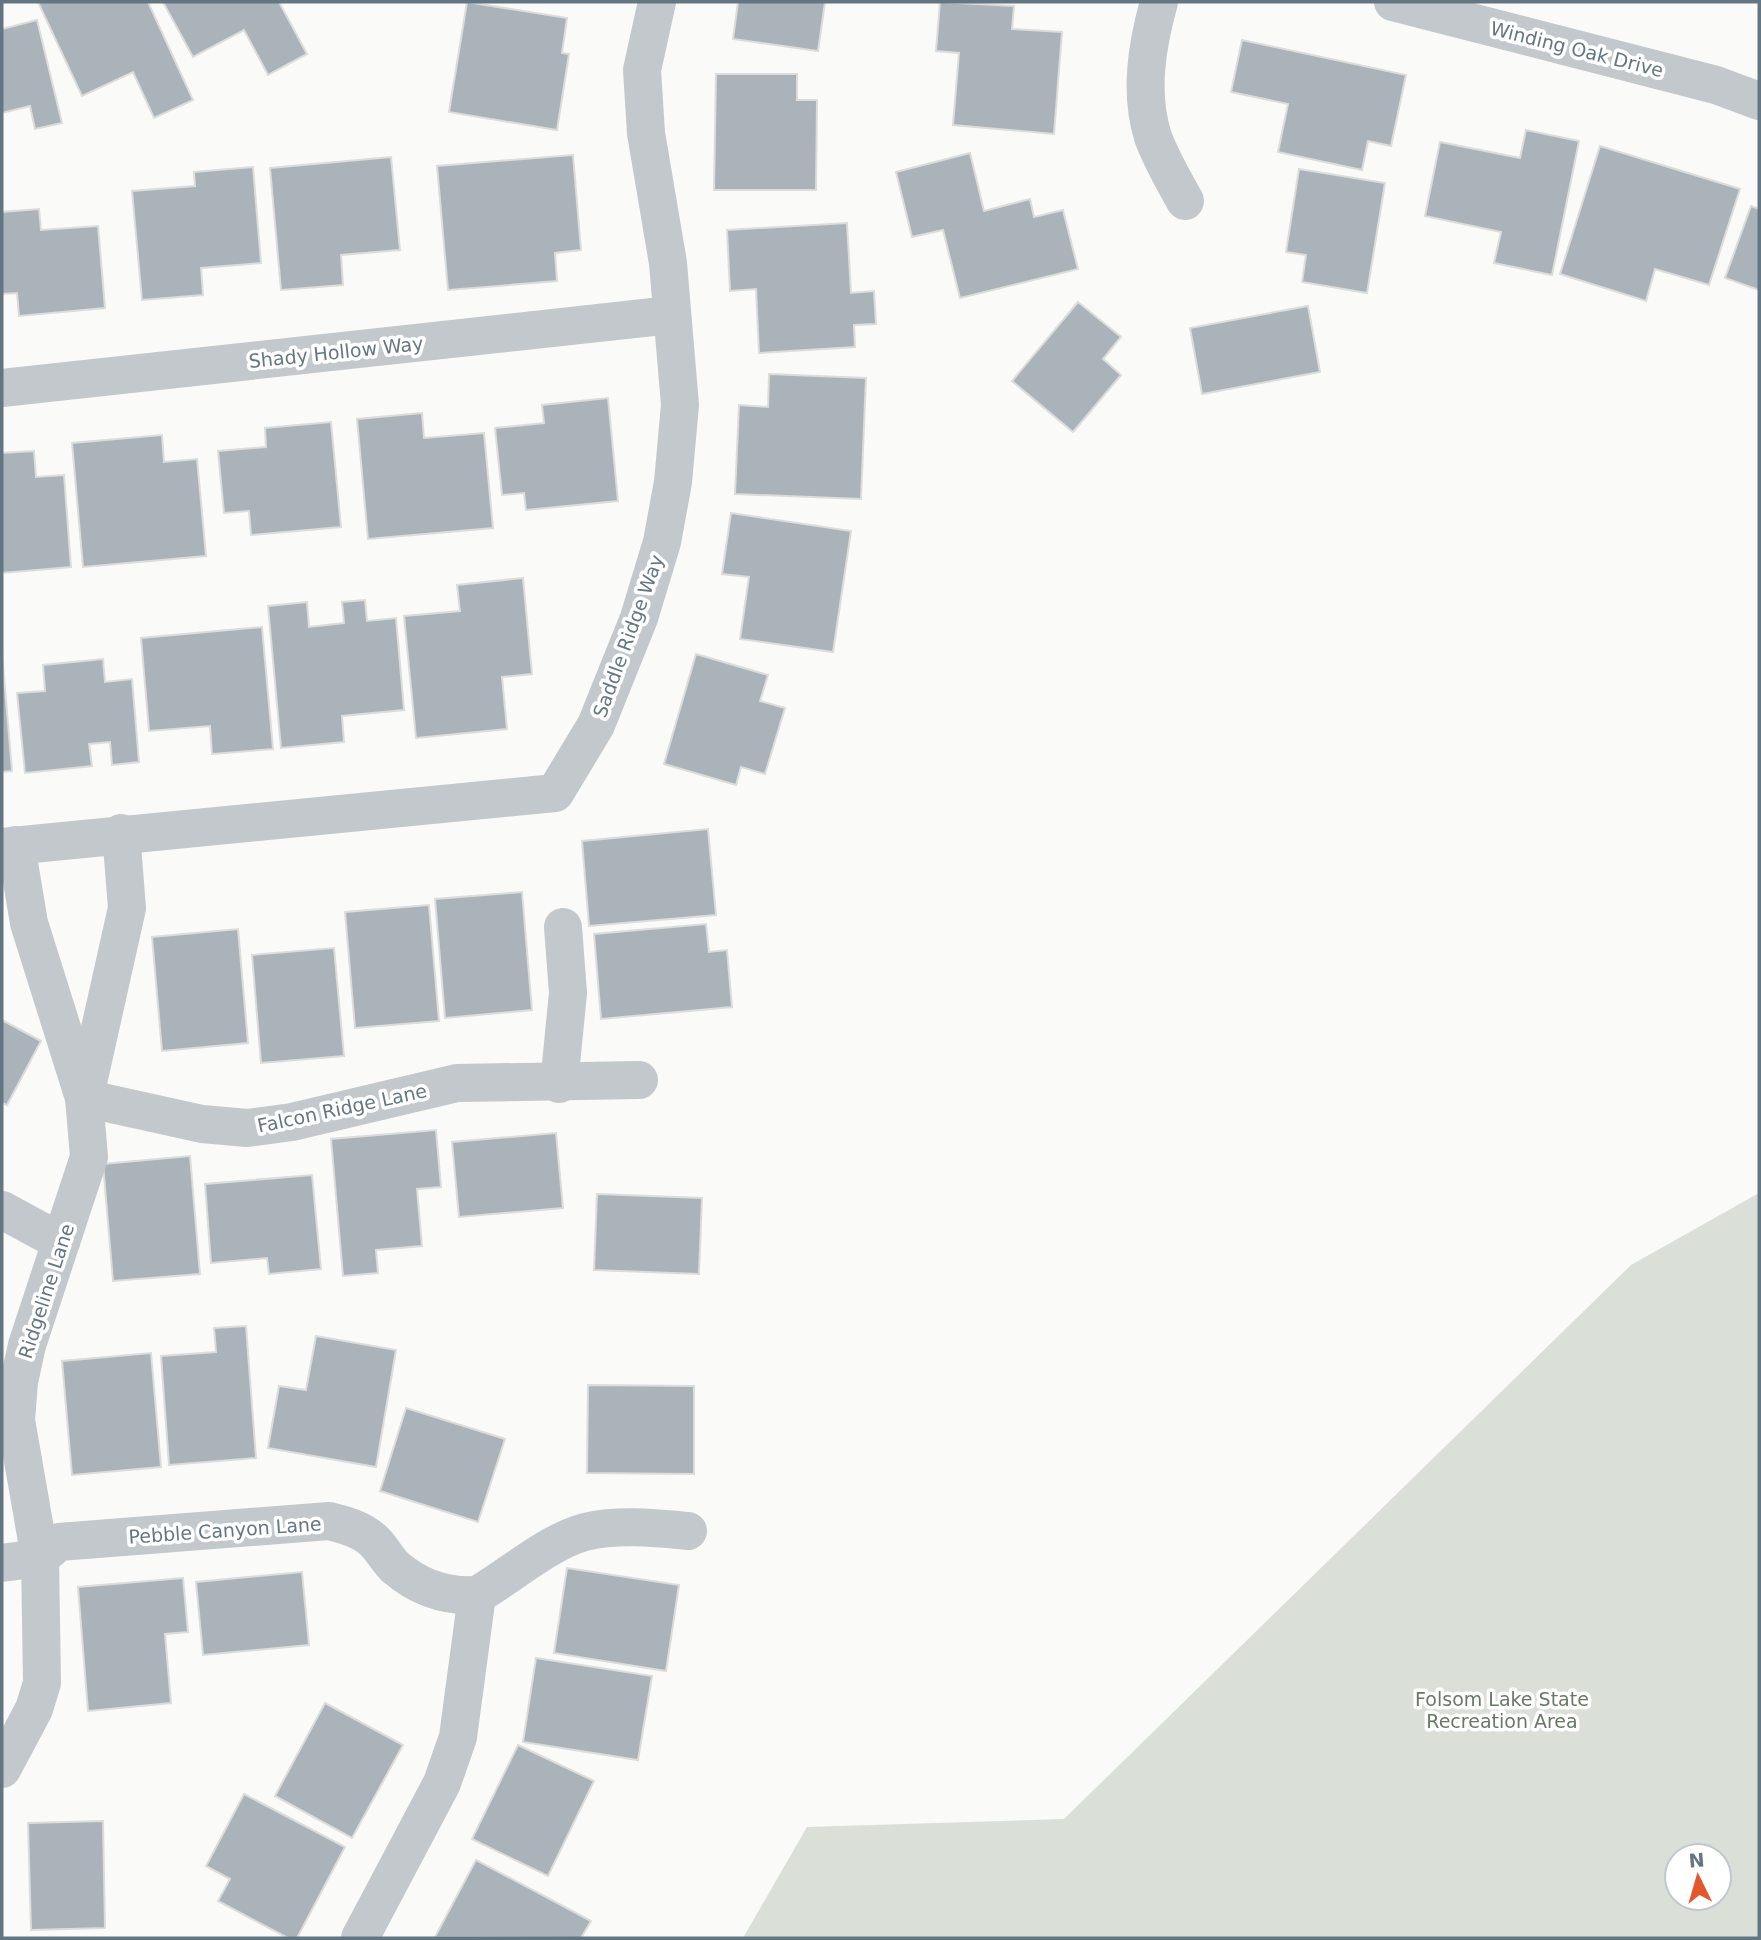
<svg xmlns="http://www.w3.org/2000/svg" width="1761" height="1940" viewBox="0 0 1761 1940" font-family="'DejaVu Sans',sans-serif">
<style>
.green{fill:#dadfd7;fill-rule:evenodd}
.building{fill:#aab3b9;stroke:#dcdcda;stroke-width:2}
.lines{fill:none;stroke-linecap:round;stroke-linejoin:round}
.minor{stroke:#c3c8cc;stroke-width:38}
.tertiary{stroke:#c3c8cc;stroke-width:38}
.labels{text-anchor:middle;stroke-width:7;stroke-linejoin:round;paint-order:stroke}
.street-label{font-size:19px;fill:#657683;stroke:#fff}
.park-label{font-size:19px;fill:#687a64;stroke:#fff}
</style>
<rect width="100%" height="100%" fill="#fafaf8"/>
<path class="green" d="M 1759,1193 L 1759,1938 L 743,1938 L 807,1827 L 1064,1819 L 1631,1265 ZM 1677,1856 L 1719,1856 L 1719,1898 L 1677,1898 Z"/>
<g class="building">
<path d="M 38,2 L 148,2 L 193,100 L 154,118 L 133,72 L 82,96 Z"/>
<path d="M 163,2 L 279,2 L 307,54 L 268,75 L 244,30 L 193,57 Z"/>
<path d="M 467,2 L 567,18 L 562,53 L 569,54 L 557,130 L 449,112 Z"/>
<path d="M 738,2 L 825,2 L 818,51 L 733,39 Z"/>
<path d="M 940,2 L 1014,6 L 1012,29 L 1062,32 L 1054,134 L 953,125 L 959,53 L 936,51 Z"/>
<path d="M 37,20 L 62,123 L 35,129 L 30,106 L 2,113 L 2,29 Z"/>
<path d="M 1242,40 L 1406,75 L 1391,146 L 1368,141 L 1362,170 L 1278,152 L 1288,104 L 1231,92 Z"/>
<path d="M 716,74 L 797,74 L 797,100 L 817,100 L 816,190 L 714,190 Z"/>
<path d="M 1526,130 L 1579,141 L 1552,275 L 1494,263 L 1501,232 L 1425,216 L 1440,142 L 1520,158 Z"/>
<path d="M 1600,146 L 1740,189 L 1709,285 L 1655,269 L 1646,301 L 1560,274 Z"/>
<path d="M 970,153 L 984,211 L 1030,199 L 1034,217 L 1063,210 L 1078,269 L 960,298 L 943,230 L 912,237 L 896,172 Z"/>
<path d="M 573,155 L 581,250 L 555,253 L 557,281 L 448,290 L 437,166 Z"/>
<path d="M 391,157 L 400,250 L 341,255 L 343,285 L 281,290 L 270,168 Z"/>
<path d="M 253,167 L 261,263 L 201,268 L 203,295 L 142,300 L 132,191 L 195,186 L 194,172 Z"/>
<path d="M 1299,169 L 1385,183 L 1367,293 L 1302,282 L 1306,255 L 1286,252 Z"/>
<path d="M 1751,206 L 1759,209 L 1759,290 L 1725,278 Z"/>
<path d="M 39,209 L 41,230 L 98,226 L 105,308 L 19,316 L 17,293 L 2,294 L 2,212 Z"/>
<path d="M 847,223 L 851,293 L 874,291 L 876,324 L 854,325 L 855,347 L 759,353 L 756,289 L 730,291 L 727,230 Z"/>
<path d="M 1078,302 L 1121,337 L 1103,359 L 1121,375 L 1073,432 L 1012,381 Z"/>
<path d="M 1308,306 L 1320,372 L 1202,394 L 1190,328 Z"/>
<path d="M 769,374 L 866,378 L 861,499 L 735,494 L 739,405 L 768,407 Z"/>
<path d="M 608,398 L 618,501 L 526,510 L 524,493 L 502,495 L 495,428 L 544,423 L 542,405 Z"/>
<path d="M 422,413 L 424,438 L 484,433 L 493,528 L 368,539 L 357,419 Z"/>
<path d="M 331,422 L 341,527 L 251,535 L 249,511 L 224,513 L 218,451 L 266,447 L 265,428 Z"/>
<path d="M 162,435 L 164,462 L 197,459 L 206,556 L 83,567 L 72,443 Z"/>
<path d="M 34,451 L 36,477 L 64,475 L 71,567 L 2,573 L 2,453 Z"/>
<path d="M 731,513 L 851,531 L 833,652 L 740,639 L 749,577 L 722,574 Z"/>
<path d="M 523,578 L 532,674 L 502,677 L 507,729 L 416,738 L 404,616 L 460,611 L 457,585 Z"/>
<path d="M 365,600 L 367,621 L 396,618 L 404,710 L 342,716 L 344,742 L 281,748 L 268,606 L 307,602 L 309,627 L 344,623 L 342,602 Z"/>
<path d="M 262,627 L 273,749 L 212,754 L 210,726 L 149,731 L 141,638 Z"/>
<path d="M 2,653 L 12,771 L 2,772 Z"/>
<path d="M 696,654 L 768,675 L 760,701 L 785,708 L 765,774 L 741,767 L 736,785 L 664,764 Z"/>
<path d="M 103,659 L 105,682 L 132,679 L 139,762 L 112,765 L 110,742 L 89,744 L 92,766 L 25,773 L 17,693 L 45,691 L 43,665 Z"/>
<path d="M 708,829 L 716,915 L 589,926 L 582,841 Z"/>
<path d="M 522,892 L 532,1010 L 445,1018 L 435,899 Z"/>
<path d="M 429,905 L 439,1021 L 355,1028 L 345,912 Z"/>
<path d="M 706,924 L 709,952 L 727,950 L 732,1007 L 601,1019 L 594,934 Z"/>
<path d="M 238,929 L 248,1043 L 162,1051 L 152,937 Z"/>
<path d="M 334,948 L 344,1056 L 261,1063 L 252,955 Z"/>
<path d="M 2,1020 L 41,1041 L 7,1105 L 2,1103 Z"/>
<path d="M 436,1130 L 441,1187 L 417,1189 L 422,1246 L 376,1250 L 378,1273 L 343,1276 L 331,1139 Z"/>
<path d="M 556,1133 L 563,1208 L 459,1217 L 452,1142 Z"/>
<path d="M 190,1156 L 200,1274 L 113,1281 L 103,1164 Z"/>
<path d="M 312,1175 L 321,1269 L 269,1274 L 267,1258 L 211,1263 L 205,1184 Z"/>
<path d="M 597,1194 L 702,1198 L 699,1274 L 594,1270 Z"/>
<path d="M 246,1326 L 256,1458 L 169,1465 L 161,1356 L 216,1352 L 214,1328 Z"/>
<path d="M 316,1336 L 396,1350 L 376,1467 L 268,1448 L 279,1386 L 306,1390 Z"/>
<path d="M 151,1353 L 161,1467 L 72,1475 L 62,1361 Z"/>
<path d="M 588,1385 L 694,1386 L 694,1474 L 587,1473 Z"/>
<path d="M 406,1408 L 505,1439 L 478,1522 L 380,1491 Z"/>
<path d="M 567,1568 L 679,1585 L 666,1671 L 554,1653 Z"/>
<path d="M 302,1572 L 309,1645 L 203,1655 L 196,1582 Z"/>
<path d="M 183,1578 L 188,1632 L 165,1634 L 171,1703 L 88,1711 L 78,1587 Z"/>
<path d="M 536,1658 L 652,1676 L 638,1760 L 523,1742 Z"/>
<path d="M 325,1703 L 403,1745 L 352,1838 L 275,1796 Z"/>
<path d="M 518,1745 L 594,1781 L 548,1876 L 472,1839 Z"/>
<path d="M 244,1794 L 345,1847 L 297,1938 L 288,1938 L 218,1901 L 230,1879 L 206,1866 Z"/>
<path d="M 103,1821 L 105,1928 L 31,1930 L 28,1823 Z"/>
<path d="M 476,1860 L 591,1921 L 581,1938 L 435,1937 Z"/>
</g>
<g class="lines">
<g class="minor">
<path d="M 1159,2 C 1147,45 1139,93 1153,137 C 1161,159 1174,181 1185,201"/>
<path d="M 2,388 L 671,315"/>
<path d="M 2,847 L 555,793 L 596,725 L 639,618 L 662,542 L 673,482 L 680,405 L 668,263 L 646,133 L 642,70 L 657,2"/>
<path d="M 559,1084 L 568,993 L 563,927"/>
<path d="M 85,1096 L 127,908 L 121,833"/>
<path d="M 84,1098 L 202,1124 L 247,1128 L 292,1122 L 457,1083 L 639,1080"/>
<path d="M 2,1210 L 61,1242"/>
<path d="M 2,1563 L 40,1558 L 59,1542 L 329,1521 C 345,1525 361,1529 374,1541 C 382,1549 387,1559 395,1567 C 418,1587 446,1597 477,1595 C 510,1576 548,1542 585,1532 C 617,1524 655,1528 688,1531"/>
<path d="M 2,1769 L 34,1709 L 42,1683 L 40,1558 L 16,1420 L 19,1382 L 27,1345 L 89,1157 L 84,1098 L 29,923 L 16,845"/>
<path d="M 360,1938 L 442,1783 L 458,1737 L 477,1595"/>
</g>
<path class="tertiary" d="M 1393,2 L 1716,85 L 1759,101"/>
</g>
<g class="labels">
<g class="street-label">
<text transform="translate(1577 49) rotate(14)" y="7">Winding Oak Drive</text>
<text transform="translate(336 352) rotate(-6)" y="7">Shady Hollow Way</text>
<text transform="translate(628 636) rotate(-70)" y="7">Saddle Ridge Way</text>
<text transform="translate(342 1108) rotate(-12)" y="7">Falcon Ridge Lane</text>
<text transform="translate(46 1291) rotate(-72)" y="7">Ridgeline Lane</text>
<text transform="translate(225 1530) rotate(-4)" y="7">Pebble Canyon Lane</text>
</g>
<g class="park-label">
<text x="1502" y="1706">Folsom Lake State<tspan x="1502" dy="22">Recreation Area</tspan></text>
</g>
</g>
<rect width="1761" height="1940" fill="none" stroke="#657683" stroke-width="7"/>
<g transform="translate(1698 1877) rotate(355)"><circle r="33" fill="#ffffff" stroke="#c1c8cd" stroke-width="2"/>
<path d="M0-5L12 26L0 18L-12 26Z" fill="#e4572e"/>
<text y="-10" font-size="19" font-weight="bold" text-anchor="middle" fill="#657683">N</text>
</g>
</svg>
